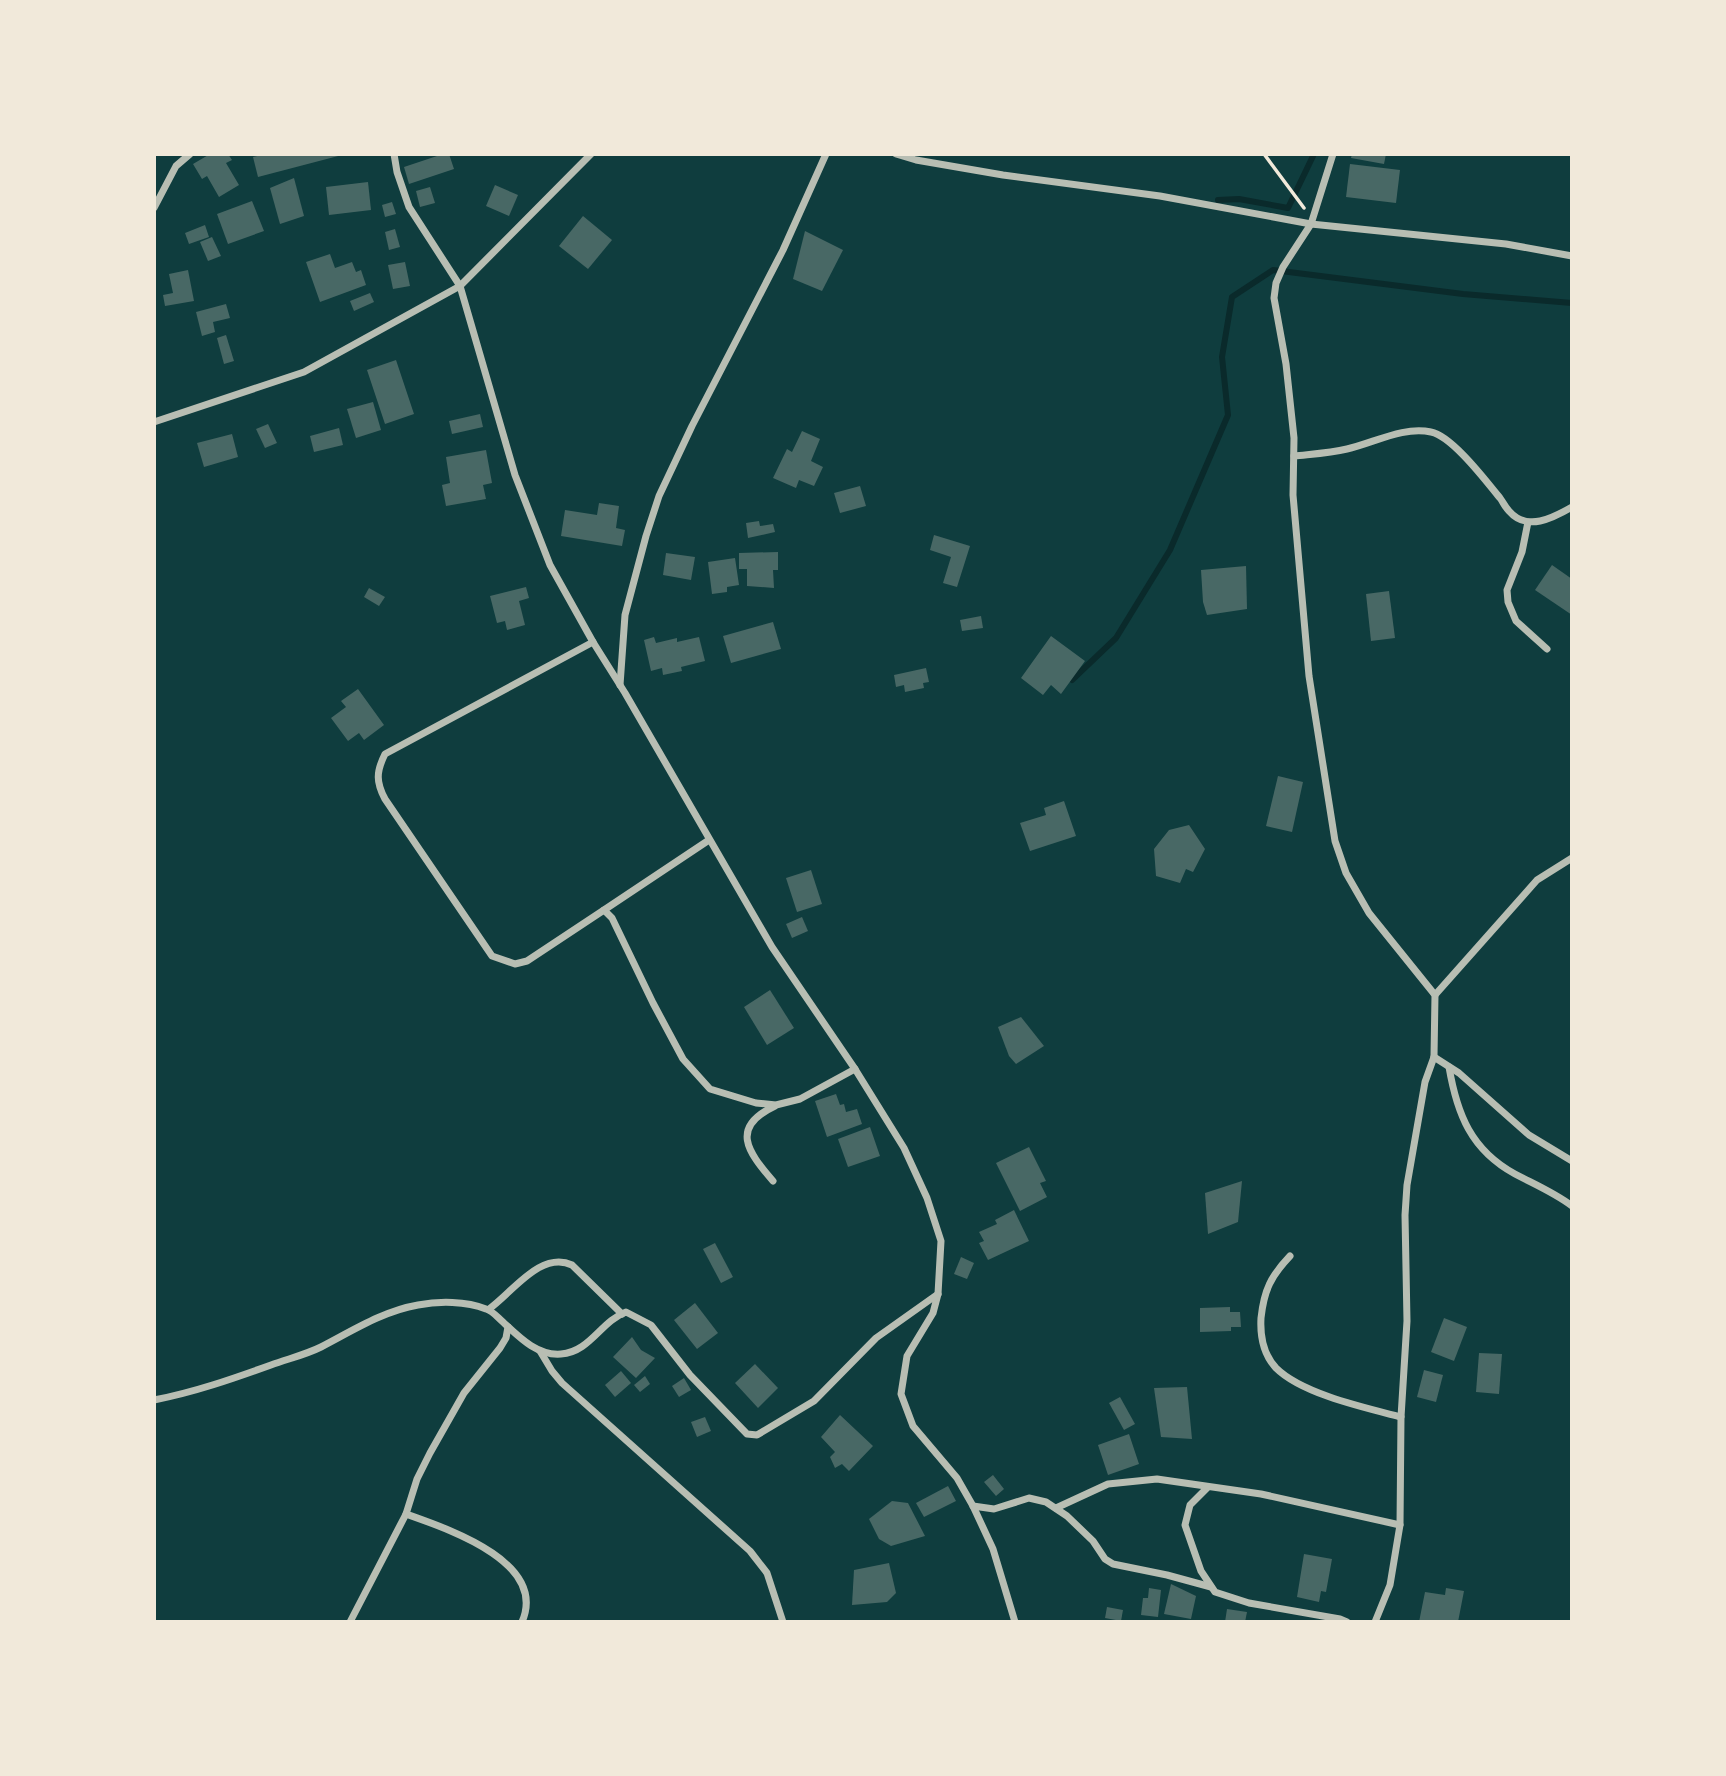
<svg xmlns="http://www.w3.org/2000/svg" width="1726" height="1776" viewBox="0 0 1726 1776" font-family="'Nunito Sans',sans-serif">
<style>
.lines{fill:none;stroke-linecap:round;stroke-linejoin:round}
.stream{stroke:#0a2a2b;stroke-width:6}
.building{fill:#486865}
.path{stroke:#f1e9da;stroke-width:3.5}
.minor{stroke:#b8beb3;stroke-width:7}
</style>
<rect width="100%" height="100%" fill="#0f3d3e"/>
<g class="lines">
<g class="stream">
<path d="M 1218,200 L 1239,199 L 1288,208 L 1314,154"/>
<path d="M 1072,680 L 1116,638 L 1170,550 L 1228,415 L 1222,357 L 1232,297 L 1273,270 L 1463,294 L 1572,303"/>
</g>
</g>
<g class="building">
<path d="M 210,154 L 228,154 L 232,160 L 226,163 L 239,185 L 219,197 L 207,176 L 202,179 L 193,164 Z"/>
<path d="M 266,154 L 342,154 L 342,155 L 258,177 L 253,157 Z"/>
<path d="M 443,154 L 449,154 L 454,169 L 409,184 L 404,167 Z"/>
<path d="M 1352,154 L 1386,154 L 1384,164 L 1351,158 Z"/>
<path d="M 1350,164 L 1400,170 L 1396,203 L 1346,197 Z"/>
<path d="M 294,178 L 304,216 L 280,224 L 270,188 Z"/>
<path d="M 368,182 L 371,210 L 329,215 L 326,187 Z"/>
<path d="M 495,185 L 518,195 L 509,216 L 486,206 Z"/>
<path d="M 430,187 L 435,203 L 420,207 L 416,191 Z"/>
<path d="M 252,201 L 264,231 L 228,244 L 217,214 Z"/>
<path d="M 392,202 L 396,214 L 385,217 L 382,205 Z"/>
<path d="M 583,216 L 612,240 L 588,269 L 559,246 Z"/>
<path d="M 205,225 L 209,237 L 189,244 L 185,233 Z"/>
<path d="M 395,229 L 400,247 L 389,250 L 385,232 Z"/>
<path d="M 805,231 L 843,250 L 822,291 L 793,279 Z"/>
<path d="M 212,237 L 221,256 L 208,261 L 200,242 Z"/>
<path d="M 330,254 L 335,268 L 352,262 L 356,272 L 361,270 L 366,285 L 320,302 L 306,262 Z"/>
<path d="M 405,262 L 410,286 L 393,289 L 388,265 Z"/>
<path d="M 188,270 L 194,301 L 165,306 L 163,295 L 173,293 L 169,274 Z"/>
<path d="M 370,293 L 374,302 L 354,311 L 350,301 Z"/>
<path d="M 226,304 L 230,318 L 213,322 L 215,332 L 202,336 L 196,312 Z"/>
<path d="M 226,335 L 234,361 L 224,364 L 217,338 Z"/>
<path d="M 396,360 L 414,414 L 385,424 L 367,370 Z"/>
<path d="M 373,402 L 381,430 L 356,438 L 347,409 Z"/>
<path d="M 480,414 L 483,427 L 452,434 L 449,421 Z"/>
<path d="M 268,424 L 277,443 L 265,448 L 256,429 Z"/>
<path d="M 339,428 L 343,445 L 314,452 L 310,436 Z"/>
<path d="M 802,431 L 820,439 L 811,461 L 823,467 L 814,486 L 799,480 L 796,488 L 773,478 L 787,449 L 792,452 Z"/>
<path d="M 232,434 L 238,457 L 204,467 L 197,443 Z"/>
<path d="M 486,450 L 492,483 L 483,485 L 486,499 L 446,506 L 442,485 L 450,483 L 446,457 Z"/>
<path d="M 860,486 L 866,506 L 840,513 L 834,493 Z"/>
<path d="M 599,503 L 619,506 L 616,528 L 625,530 L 622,546 L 561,536 L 565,510 L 597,515 Z"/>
<path d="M 759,521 L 760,526 L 773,524 L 775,532 L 748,538 L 746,523 Z"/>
<path d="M 934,535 L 970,546 L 957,587 L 943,583 L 951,557 L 930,550 Z"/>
<path d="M 778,552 L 778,570 L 773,570 L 774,588 L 747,586 L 747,569 L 739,569 L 739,553 Z"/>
<path d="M 666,553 L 695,557 L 691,580 L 663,575 Z"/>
<path d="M 735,558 L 739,585 L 727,587 L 727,592 L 712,594 L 708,562 Z"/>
<path d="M 1552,565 L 1572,579 L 1572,615 L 1535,590 Z"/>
<path d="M 1246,566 L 1247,609 L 1207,615 L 1203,602 L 1201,570 Z"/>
<path d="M 526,587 L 529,598 L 519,601 L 525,625 L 507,630 L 505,621 L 497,623 L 490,596 Z"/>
<path d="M 369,588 L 385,597 L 379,606 L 364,597 Z"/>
<path d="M 1389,591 L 1395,638 L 1371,641 L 1366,594 Z"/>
<path d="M 981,616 L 983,628 L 962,631 L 960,620 Z"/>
<path d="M 773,622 L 781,649 L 731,663 L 723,636 Z"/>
<path d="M 1051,636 L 1085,661 L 1061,694 L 1051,685 L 1043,695 L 1021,678 Z"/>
<path d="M 654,637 L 656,643 L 677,638 L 677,642 L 699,637 L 705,661 L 681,667 L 682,671 L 663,675 L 662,668 L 651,671 L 644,640 Z"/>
<path d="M 926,668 L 929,682 L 923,683 L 924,688 L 905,692 L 904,685 L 896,687 L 894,675 Z"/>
<path d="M 358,689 L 384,725 L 364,740 L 359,733 L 348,741 L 331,718 L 346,707 L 341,701 Z"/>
<path d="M 1278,776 L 1303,782 L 1292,832 L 1266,826 Z"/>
<path d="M 1064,801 L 1076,836 L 1030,851 L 1020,823 L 1046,815 L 1044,808 Z"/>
<path d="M 1189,825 L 1205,849 L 1193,872 L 1186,869 L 1180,883 L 1156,876 L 1154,849 L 1169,830 Z"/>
<path d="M 811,870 L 822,904 L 797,912 L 786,878 Z"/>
<path d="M 802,917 L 808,931 L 792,938 L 786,924 Z"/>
<path d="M 770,990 L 794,1028 L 767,1045 L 744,1007 Z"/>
<path d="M 1021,1017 L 1044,1046 L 1016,1064 L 1009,1056 L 998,1027 Z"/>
<path d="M 836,1094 L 840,1105 L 844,1104 L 846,1112 L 857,1109 L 862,1124 L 827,1137 L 815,1101 Z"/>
<path d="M 870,1127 L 880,1156 L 848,1167 L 838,1139 Z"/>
<path d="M 1029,1147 L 1046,1181 L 1040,1183 L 1047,1197 L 1020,1211 L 996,1163 Z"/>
<path d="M 1242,1181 L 1238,1222 L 1208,1234 L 1205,1193 Z"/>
<path d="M 1014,1210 L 1029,1241 L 988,1260 L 979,1243 L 984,1241 L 979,1232 L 997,1224 L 995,1220 Z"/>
<path d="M 715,1243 L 733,1277 L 721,1283 L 703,1249 Z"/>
<path d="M 961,1257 L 974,1263 L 967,1279 L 954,1274 Z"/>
<path d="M 695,1303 L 718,1333 L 697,1349 L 674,1320 Z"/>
<path d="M 1230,1307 L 1230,1312 L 1240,1312 L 1241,1327 L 1231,1327 L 1231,1331 L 1200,1332 L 1200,1308 Z"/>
<path d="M 1444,1318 L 1467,1327 L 1454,1361 L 1431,1352 Z"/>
<path d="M 632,1337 L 641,1350 L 655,1358 L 636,1378 L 613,1357 Z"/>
<path d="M 1479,1353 L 1502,1354 L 1499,1394 L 1476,1392 Z"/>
<path d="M 755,1364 L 778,1388 L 758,1408 L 735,1383 Z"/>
<path d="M 1424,1370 L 1443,1375 L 1436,1402 L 1417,1397 Z"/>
<path d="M 621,1371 L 631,1383 L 615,1397 L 605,1385 Z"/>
<path d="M 645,1376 L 650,1384 L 640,1392 L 634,1385 Z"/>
<path d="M 684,1378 L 691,1390 L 679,1397 L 672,1386 Z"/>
<path d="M 1187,1387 L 1192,1439 L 1161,1437 L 1154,1388 Z"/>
<path d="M 1120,1397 L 1135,1424 L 1124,1430 L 1109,1403 Z"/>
<path d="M 840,1415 L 873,1446 L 849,1471 L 842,1464 L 835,1468 L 830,1457 L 835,1452 L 821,1437 Z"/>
<path d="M 705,1417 L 711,1431 L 697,1437 L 691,1422 Z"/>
<path d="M 1129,1434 L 1139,1464 L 1108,1475 L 1098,1445 Z"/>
<path d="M 993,1475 L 1004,1489 L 996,1496 L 984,1482 Z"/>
<path d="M 948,1486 L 956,1501 L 924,1517 L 916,1503 Z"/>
<path d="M 892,1501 L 908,1503 L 925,1536 L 891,1546 L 879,1539 L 869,1519 Z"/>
<path d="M 1304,1554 L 1332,1559 L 1326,1592 L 1321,1591 L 1319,1602 L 1297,1597 Z"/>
<path d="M 889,1563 L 896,1593 L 887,1602 L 852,1605 L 854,1570 Z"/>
<path d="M 1171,1584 L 1196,1596 L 1191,1619 L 1164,1614 Z"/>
<path d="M 1149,1588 L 1161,1590 L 1158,1617 L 1141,1615 L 1143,1598 L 1148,1598 Z"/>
<path d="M 1446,1588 L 1464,1591 L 1458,1622 L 1419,1622 L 1425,1592 L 1445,1595 Z"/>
<path d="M 1107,1607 L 1123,1610 L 1121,1621 L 1105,1618 Z"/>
<path d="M 1227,1609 L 1247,1612 L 1245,1622 L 1225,1622 Z"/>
</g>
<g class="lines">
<path class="path" d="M 1264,154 L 1304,208"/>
<g class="minor">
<path d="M 394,154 L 397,172 L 409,207 L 460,286 L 515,475 L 550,565 L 593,642 L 625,693 L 772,947 L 855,1069 L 904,1148 L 927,1198 L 941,1241 L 938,1294 L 933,1313 L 907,1356 L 901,1394 L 913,1426 L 957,1478 L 973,1506 L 993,1549 L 1015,1622"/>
<path d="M 896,154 L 916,160 L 1003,175 L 1160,196 L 1311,224 L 1506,244 L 1572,256"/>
<path d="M 1333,154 L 1311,224 L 1283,267 L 1276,283 L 1274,298 L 1286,364 L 1294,438 L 1293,495 L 1309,676 L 1335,841 L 1346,873 L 1369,913 L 1435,995 L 1434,1057 L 1425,1082 L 1407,1185 L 1405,1215 L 1407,1321 L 1401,1417 L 1400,1525 L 1390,1585 L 1375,1622"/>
<path d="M 154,208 L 176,166 L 190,154"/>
<path d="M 154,422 L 304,372 L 460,286 L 591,154"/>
<path d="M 1294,456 C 1312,454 1330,453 1347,449 C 1374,443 1403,426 1431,432 C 1452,436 1486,481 1500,498 C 1503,502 1505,507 1509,511 C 1527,532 1553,518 1572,507"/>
<path d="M 1528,522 L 1522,552 L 1507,590 L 1508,602 L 1516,621 L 1547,649"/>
<path d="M 593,642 L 385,754 C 376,772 376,782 385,799 L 492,956 L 515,964 L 527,961 L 604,910 L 612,918 L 653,1003 L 683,1059 L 710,1089 L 756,1103 L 776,1105 L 800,1099 L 855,1069"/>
<path d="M 620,685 L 625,615 L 646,536 L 659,496 L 692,426 L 783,250 L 826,154"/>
<path d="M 604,910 L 709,840"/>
<path d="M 1435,995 L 1537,880 L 1572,858"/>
<path d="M 1434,1057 L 1459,1073 L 1529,1135 L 1572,1161"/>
<path d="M 1449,1067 C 1457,1114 1471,1150 1515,1174 C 1534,1184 1555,1193 1572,1206"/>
<path d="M 773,1181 C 747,1151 730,1127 775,1106"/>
<path d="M 1290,1256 C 1271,1276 1264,1290 1261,1318 C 1260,1336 1263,1354 1276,1368 C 1302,1394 1366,1408 1401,1417"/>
<path d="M 489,1309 C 512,1293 541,1250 572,1265 L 622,1314"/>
<path d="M 540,1351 L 552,1371 L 562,1383 L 750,1551 L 767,1573 L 783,1622"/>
<path d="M 154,1400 C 195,1392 232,1379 271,1365 C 287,1359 305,1355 321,1347 C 352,1331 383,1311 418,1305 C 439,1301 466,1301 486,1309 C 493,1311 498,1318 503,1322 C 519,1337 537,1356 561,1354 C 590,1352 601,1321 626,1312 L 651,1325 L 690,1375 L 747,1434 L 757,1435 L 814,1401 L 876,1338 L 938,1294"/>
<path d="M 1207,1488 L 1190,1505 L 1185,1525 L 1201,1571 L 1215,1592 L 1249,1603 L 1340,1619 L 1347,1622"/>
<path d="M 973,1506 L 994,1509 L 1029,1498 L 1046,1502 L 1067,1516 L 1093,1541 L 1105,1559 L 1113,1564 L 1167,1575 L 1211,1587"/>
<path d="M 1056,1508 L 1108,1484 L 1157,1479 L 1261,1494 L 1400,1525"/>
<path d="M 406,1514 C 448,1529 548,1562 522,1622"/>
<path d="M 350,1622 L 406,1514 L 417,1479 L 430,1453 L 464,1393 L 500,1348 L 506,1338 L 508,1327"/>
</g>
</g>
<rect width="1726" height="1776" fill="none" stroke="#f1e9da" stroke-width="312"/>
</svg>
